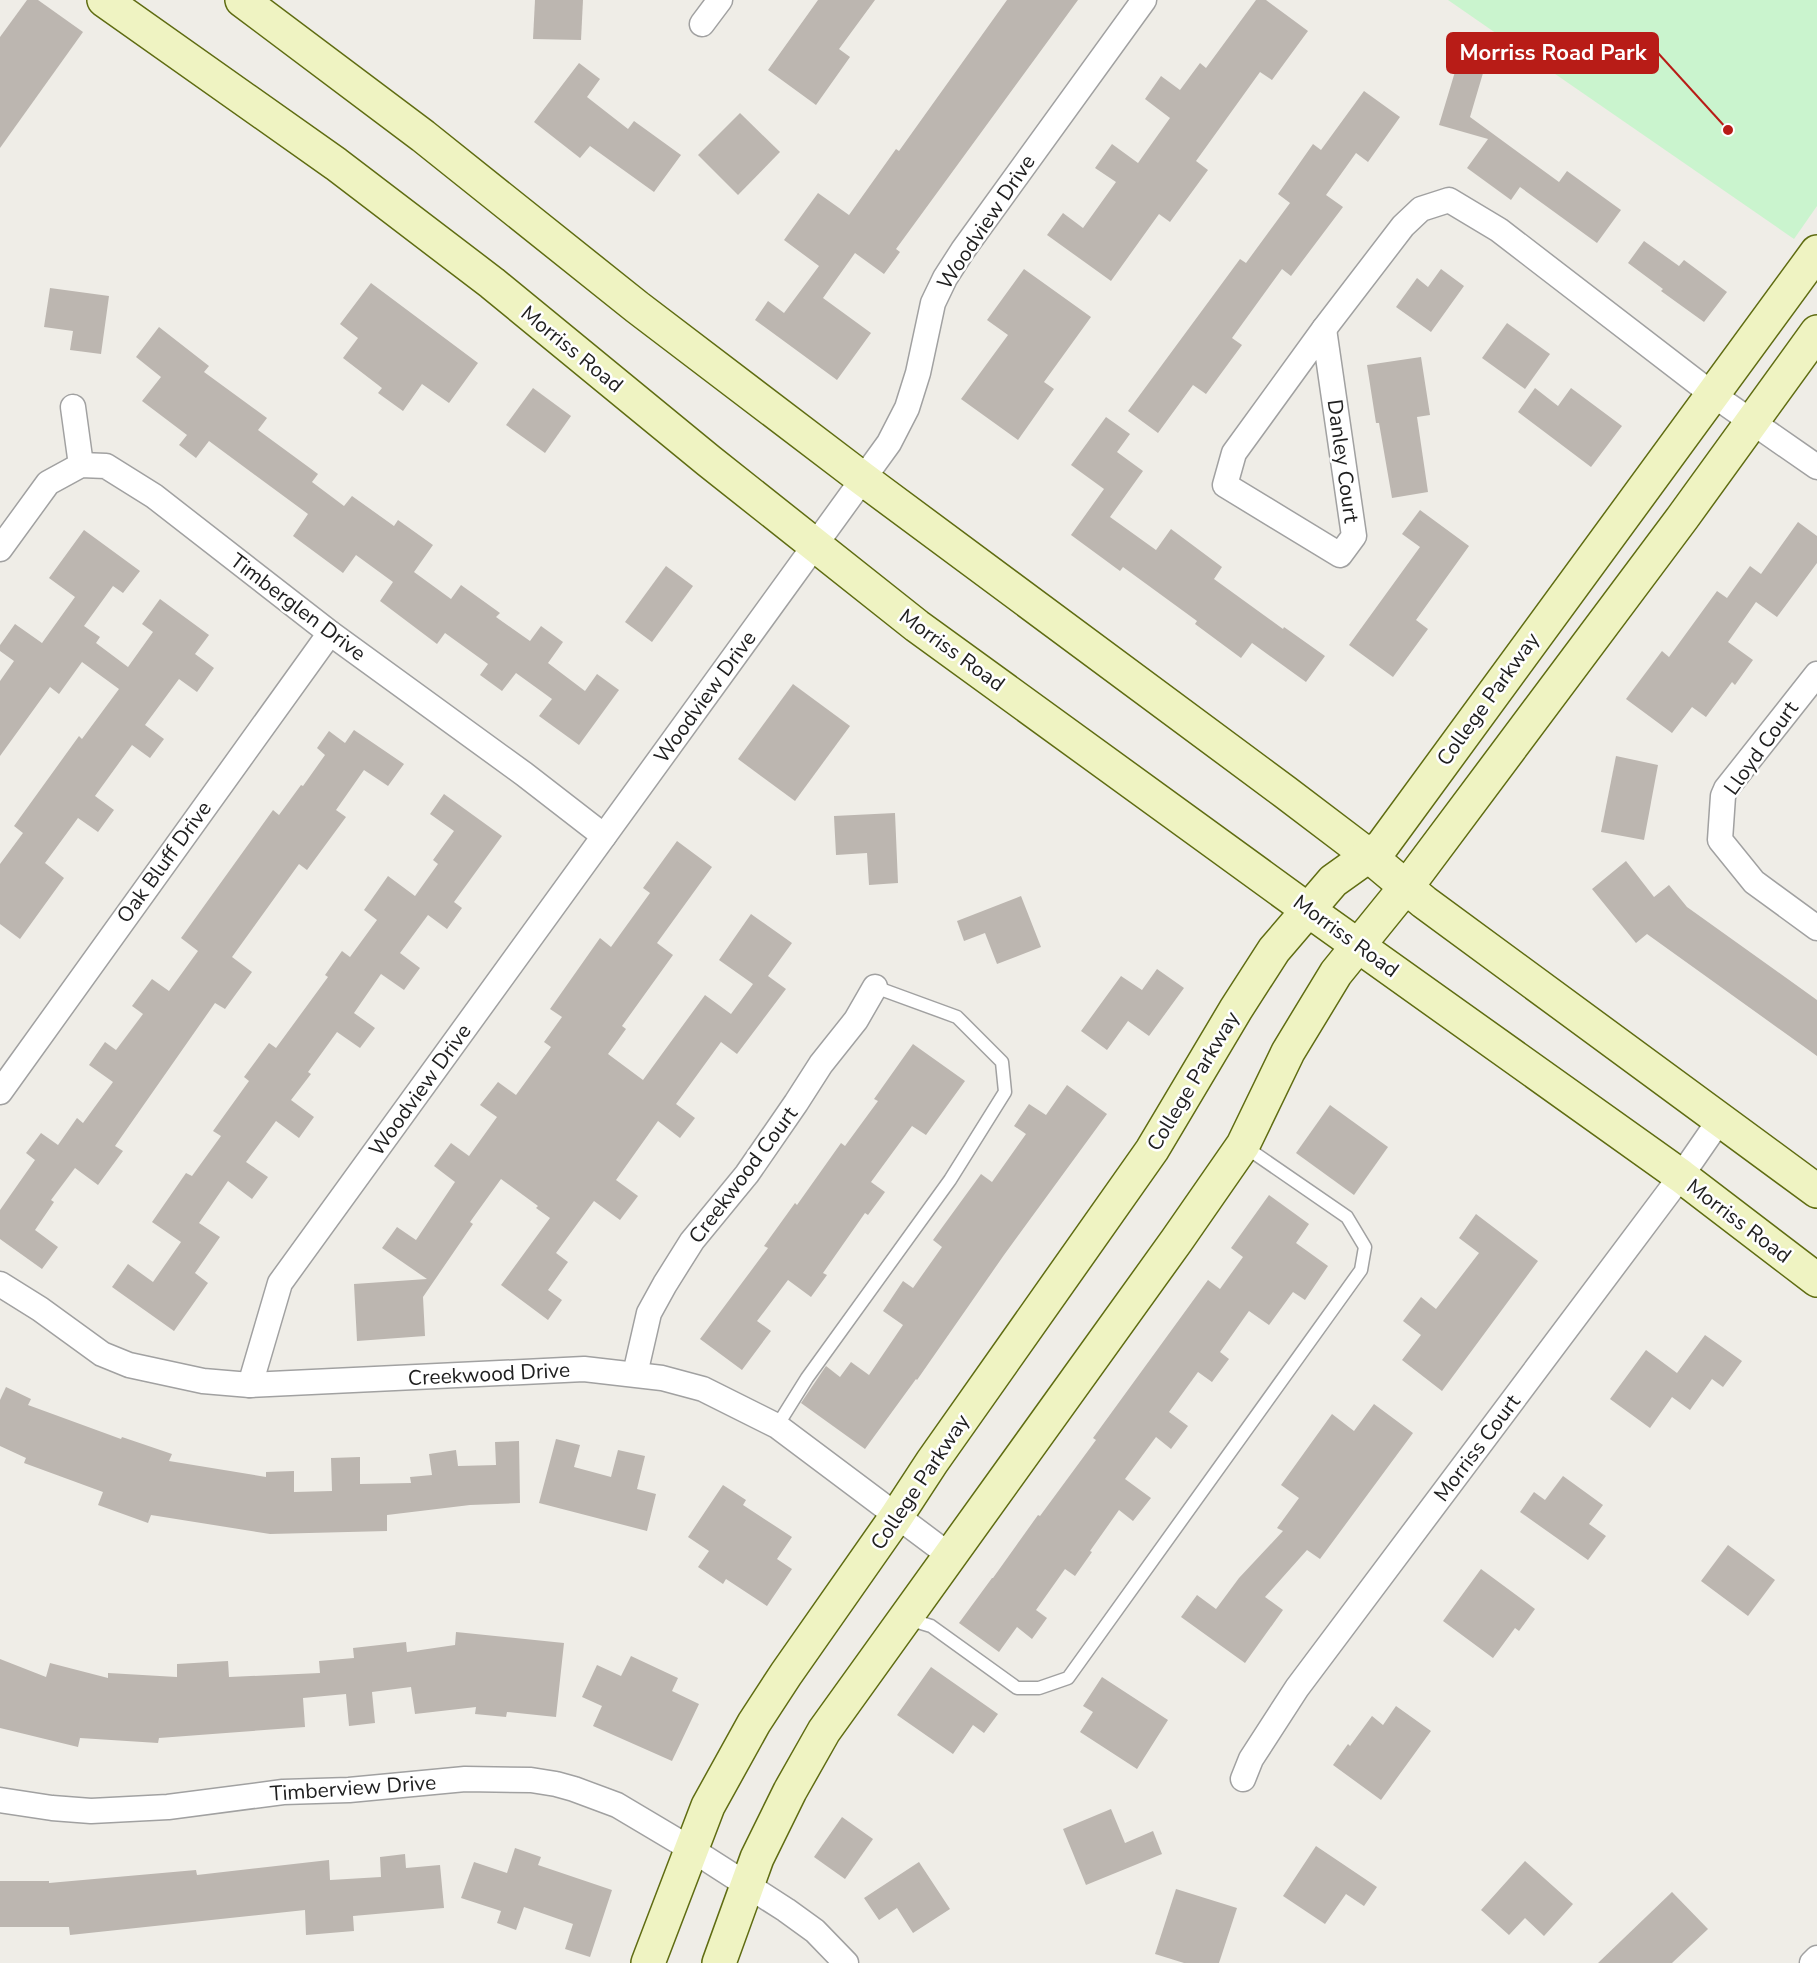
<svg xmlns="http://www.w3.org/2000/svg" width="1817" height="1963" viewBox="0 0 1817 1963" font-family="'Nunito Sans',sans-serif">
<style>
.park{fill:#caf4ce}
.building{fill:#bcb6b0}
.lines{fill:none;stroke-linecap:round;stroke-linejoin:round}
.service-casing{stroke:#a1a1a1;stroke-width:15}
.minor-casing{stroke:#a1a1a1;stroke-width:27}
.secondary-casing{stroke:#5f6c12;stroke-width:36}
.service{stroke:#fff;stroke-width:12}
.minor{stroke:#fff;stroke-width:24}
.secondary{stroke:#eff3c2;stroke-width:33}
.labels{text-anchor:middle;stroke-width:5;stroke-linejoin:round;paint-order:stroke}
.street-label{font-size:21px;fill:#202020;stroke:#fff}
.leader{fill:none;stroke:#b81c17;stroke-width:2}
.callout-dot{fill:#b81c17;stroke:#fff;stroke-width:2}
.callout{fill:#b81c17;stroke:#b81c17;stroke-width:2}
.callout-label{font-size:22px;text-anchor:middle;font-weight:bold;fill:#fff}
</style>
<rect width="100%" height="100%" fill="#efede7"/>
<path class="park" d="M 1448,0 L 1817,0 L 1817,206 L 1794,239 Z"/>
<g class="building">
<path d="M 27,0 L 38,0 L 83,32 L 0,148 L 0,37 Z"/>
<path d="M 535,0 L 583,0 L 581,40 L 533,39 Z"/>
<path d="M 818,0 L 875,0 L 839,49 L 850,57 L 816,105 L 768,70 Z"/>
<path d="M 1007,0 L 1078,0 L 896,249 L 900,252 L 884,274 L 855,253 L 823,298 L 871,333 L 837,380 L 755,320 L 768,301 L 784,313 L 819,266 L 784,240 L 818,193 L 849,215 L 896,149 L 899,151 Z"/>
<path d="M 1256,0 L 1266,0 L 1308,31 L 1272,80 L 1260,72 L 1196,161 L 1208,170 L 1170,222 L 1159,214 L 1111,281 L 1047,235 L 1063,213 L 1083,228 L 1116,182 L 1095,168 L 1112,144 L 1138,163 L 1170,118 L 1145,99 L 1161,76 L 1180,90 L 1200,63 L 1206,68 Z"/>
<path d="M 1460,55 L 1486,63 L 1470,117 L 1559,182 L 1567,171 L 1621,210 L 1597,243 L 1520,187 L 1511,200 L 1467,168 L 1488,139 L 1439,125 Z"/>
<path d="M 579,63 L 600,79 L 587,97 L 628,129 L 634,121 L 681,155 L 654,192 L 590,146 L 580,158 L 534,122 Z"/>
<path d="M 1364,91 L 1400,117 L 1368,162 L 1356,153 L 1326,195 L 1343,207 L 1291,276 L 1282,269 L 1232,338 L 1242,345 L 1206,394 L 1193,385 L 1158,433 L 1128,411 L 1240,259 L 1246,263 L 1290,203 L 1278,194 L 1313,144 L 1321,150 Z"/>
<path d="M 740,113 L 780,152 L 738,195 L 698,155 Z"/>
<path d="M 1644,241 L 1679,266 L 1684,260 L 1727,292 L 1704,322 L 1661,291 L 1663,289 L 1628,263 Z"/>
<path d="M 1024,269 L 1091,317 L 1044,382 L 1054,389 L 1018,440 L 961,399 L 1008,335 L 987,320 Z"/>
<path d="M 1441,269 L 1464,286 L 1431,332 L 1396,307 L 1417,278 L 1428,287 Z"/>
<path d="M 371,283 L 478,363 L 449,403 L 422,384 L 403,411 L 378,393 L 382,388 L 343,358 L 358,338 L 340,324 Z"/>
<path d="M 50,288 L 109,296 L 101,354 L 70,350 L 73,331 L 44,327 Z"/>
<path d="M 1507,323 L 1550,354 L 1525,389 L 1482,358 Z"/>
<path d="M 159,327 L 209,366 L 204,372 L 267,418 L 258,430 L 318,474 L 312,482 L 344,506 L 352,496 L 394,526 L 398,520 L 433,545 L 414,572 L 451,599 L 461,585 L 500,613 L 496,617 L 530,641 L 541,626 L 563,642 L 548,663 L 585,691 L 597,674 L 619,690 L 579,745 L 539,716 L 552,699 L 516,673 L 502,691 L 480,675 L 488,664 L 445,633 L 437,644 L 380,601 L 393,582 L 356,555 L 343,573 L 293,536 L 308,514 L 209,441 L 196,458 L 179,445 L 187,435 L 142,401 L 161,377 L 136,357 Z"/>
<path d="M 1421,357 L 1430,415 L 1417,417 L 1428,492 L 1392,498 L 1379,423 L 1376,423 L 1367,365 Z"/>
<path d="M 533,388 L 571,416 L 545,453 L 506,425 Z"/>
<path d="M 1535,388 L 1558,406 L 1571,388 L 1622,426 L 1591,467 L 1518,412 Z"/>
<path d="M 1106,417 L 1130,434 L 1117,452 L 1143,471 L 1110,517 L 1156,550 L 1171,529 L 1222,567 L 1214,579 L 1283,629 L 1284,627 L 1325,656 L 1306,682 L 1252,643 L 1241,658 L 1195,624 L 1197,621 L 1123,567 L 1120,571 L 1071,535 L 1104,489 L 1071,465 Z"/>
<path d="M 1420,510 L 1469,546 L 1416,620 L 1428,629 L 1393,677 L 1349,645 L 1420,547 L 1402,534 Z"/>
<path d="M 1798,522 L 1817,536 L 1817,563 L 1777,617 L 1756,602 L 1728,642 L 1753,660 L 1735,685 L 1732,682 L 1706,717 L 1692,707 L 1672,733 L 1626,699 L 1662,651 L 1669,657 L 1717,591 L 1727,598 L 1750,566 L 1761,574 Z"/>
<path d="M 84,530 L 140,571 L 123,593 L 113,586 L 84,626 L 100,637 L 96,643 L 128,667 L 153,632 L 142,624 L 160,599 L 209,635 L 195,654 L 214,668 L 197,692 L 179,679 L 145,725 L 164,739 L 150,758 L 132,745 L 95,796 L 114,810 L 98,832 L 78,818 L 45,863 L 64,878 L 20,939 L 0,924 L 0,864 L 23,833 L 14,826 L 79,736 L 82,739 L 119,689 L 82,662 L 59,694 L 50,687 L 0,756 L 0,681 L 14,661 L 0,651 L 0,645 L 15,624 L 42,643 L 75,597 L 49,578 Z"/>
<path d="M 666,566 L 693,586 L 652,642 L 625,622 Z"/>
<path d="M 793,684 L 850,726 L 795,801 L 738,759 Z"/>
<path d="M 354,730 L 404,764 L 388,786 L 364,770 L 336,810 L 346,817 L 307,870 L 299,864 L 232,957 L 252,972 L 225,1009 L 215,1003 L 115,1146 L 123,1151 L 98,1185 L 75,1168 L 51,1200 L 54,1202 L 35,1230 L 58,1247 L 42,1269 L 0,1239 L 0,1210 L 35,1160 L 26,1153 L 41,1133 L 58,1145 L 77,1118 L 83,1123 L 113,1082 L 89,1065 L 105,1042 L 116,1050 L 143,1014 L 132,1006 L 152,979 L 169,991 L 198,951 L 181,938 L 273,810 L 279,815 L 301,785 L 303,786 L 325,755 L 317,748 L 329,731 L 345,743 Z"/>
<path d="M 1616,756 L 1658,765 L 1644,840 L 1601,832 Z"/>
<path d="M 444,794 L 502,836 L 454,902 L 462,908 L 447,929 L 428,915 L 400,953 L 420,968 L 404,990 L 381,974 L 354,1013 L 375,1028 L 360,1048 L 337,1032 L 308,1072 L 311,1074 L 291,1100 L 314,1117 L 299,1138 L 276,1121 L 246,1162 L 268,1177 L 252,1199 L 228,1181 L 199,1223 L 220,1237 L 195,1273 L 208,1283 L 174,1331 L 112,1287 L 128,1264 L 153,1282 L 181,1242 L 152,1222 L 186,1173 L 192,1176 L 221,1136 L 213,1131 L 249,1081 L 244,1077 L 269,1043 L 276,1048 L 328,977 L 325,975 L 342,951 L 350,957 L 377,920 L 364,910 L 388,876 L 415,896 L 438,864 L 433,860 L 454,831 L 430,814 Z"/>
<path d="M 895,813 L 898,883 L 869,885 L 867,853 L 836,855 L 834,816 Z"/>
<path d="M 677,841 L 712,867 L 657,943 L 673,955 L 622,1026 L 626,1029 L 608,1054 L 643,1080 L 705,995 L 731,1014 L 753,984 L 719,960 L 751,914 L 792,943 L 768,976 L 786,989 L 737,1054 L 721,1042 L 676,1104 L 695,1118 L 680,1138 L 658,1121 L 616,1180 L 638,1196 L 620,1220 L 594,1201 L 556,1253 L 568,1262 L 548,1290 L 562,1300 L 548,1320 L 501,1285 L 550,1218 L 536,1208 L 538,1206 L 501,1179 L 470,1222 L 473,1224 L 423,1297 L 425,1336 L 357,1341 L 354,1284 L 427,1279 L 382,1248 L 397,1227 L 416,1240 L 455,1182 L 434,1166 L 451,1143 L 469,1156 L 497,1117 L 480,1105 L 498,1082 L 516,1095 L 551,1047 L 544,1042 L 562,1017 L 550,1009 L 600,938 L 611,947 L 650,893 L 643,888 Z"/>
<path d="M 1626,861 L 1654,897 L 1669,885 L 1687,907 L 1817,1000 L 1817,1056 L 1647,934 L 1636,943 L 1592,889 Z"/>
<path d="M 1021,896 L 1041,947 L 997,964 L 985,933 L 964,941 L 957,921 Z"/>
<path d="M 1157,969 L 1184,988 L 1149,1036 L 1128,1021 L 1107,1050 L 1081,1031 L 1121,976 L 1142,990 Z"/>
<path d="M 913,1044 L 965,1081 L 926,1135 L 912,1126 L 871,1182 L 885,1192 L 868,1215 L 865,1213 L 823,1273 L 827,1275 L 811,1297 L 788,1280 L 757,1321 L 771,1331 L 742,1370 L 700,1339 L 768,1248 L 764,1246 L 795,1203 L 797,1205 L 841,1143 L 845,1146 L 878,1101 L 874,1099 Z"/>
<path d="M 1067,1085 L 1107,1114 L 1004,1255 L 917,1380 L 916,1379 L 865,1449 L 801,1403 L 826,1366 L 840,1377 L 851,1362 L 869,1375 L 903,1325 L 883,1311 L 903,1281 L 913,1288 L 942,1247 L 933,1240 L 981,1174 L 992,1182 L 1026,1134 L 1014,1126 L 1029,1104 L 1046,1115 Z"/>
<path d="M 1330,1105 L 1388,1147 L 1354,1195 L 1296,1153 Z"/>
<path d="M 1269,1195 L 1309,1224 L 1296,1243 L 1328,1266 L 1305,1300 L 1293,1292 L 1269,1325 L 1249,1311 L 1220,1352 L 1229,1359 L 1212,1382 L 1198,1372 L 1169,1412 L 1188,1426 L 1171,1449 L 1156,1437 L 1125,1479 L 1151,1498 L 1133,1521 L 1119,1510 L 1090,1551 L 1092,1552 L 1075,1576 L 1065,1569 L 1036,1610 L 1047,1618 L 1032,1639 L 1017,1627 L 999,1652 L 959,1623 L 992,1578 L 993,1578 L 1038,1515 L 1040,1516 L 1096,1440 L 1093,1438 L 1208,1280 L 1220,1289 L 1243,1257 L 1231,1248 Z"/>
<path d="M 1476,1214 L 1538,1261 L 1442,1391 L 1402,1360 L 1421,1335 L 1403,1321 L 1421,1297 L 1436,1309 L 1479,1253 L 1459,1238 Z"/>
<path d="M 1705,1335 L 1742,1361 L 1723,1387 L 1712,1379 L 1690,1410 L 1672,1397 L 1650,1428 L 1610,1399 L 1646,1350 L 1677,1373 Z"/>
<path d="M 6,1387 L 31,1399 L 28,1405 L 121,1439 L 122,1437 L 172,1454 L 169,1461 L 266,1477 L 266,1472 L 294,1471 L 294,1492 L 332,1491 L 331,1458 L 360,1457 L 360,1484 L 411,1483 L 410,1477 L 432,1475 L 429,1454 L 456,1450 L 458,1466 L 496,1465 L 495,1442 L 519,1441 L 520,1503 L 470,1505 L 387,1515 L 387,1531 L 270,1534 L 151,1515 L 148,1523 L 98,1505 L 103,1492 L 24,1463 L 26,1458 L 0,1446 L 0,1400 Z"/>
<path d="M 1374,1404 L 1413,1433 L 1320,1559 L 1307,1550 L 1265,1597 L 1283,1610 L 1245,1663 L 1181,1617 L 1197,1595 L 1216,1609 L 1239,1578 L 1283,1531 L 1277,1528 L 1299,1498 L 1281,1485 L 1332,1414 L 1354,1431 Z"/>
<path d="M 556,1439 L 580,1445 L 574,1467 L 611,1477 L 618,1450 L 645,1456 L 637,1489 L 656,1494 L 647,1531 L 539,1503 Z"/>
<path d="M 1563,1476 L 1603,1505 L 1589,1524 L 1606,1536 L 1588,1560 L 1520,1512 L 1534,1492 L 1545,1500 Z"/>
<path d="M 723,1485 L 746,1500 L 743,1505 L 792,1537 L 777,1559 L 792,1569 L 767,1606 L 726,1579 L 723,1584 L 698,1567 L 709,1551 L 688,1537 Z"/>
<path d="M 1728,1545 L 1775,1580 L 1748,1616 L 1701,1581 Z"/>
<path d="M 1481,1569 L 1535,1609 L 1519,1631 L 1515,1628 L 1493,1658 L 1443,1621 Z"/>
<path d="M 456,1632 L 564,1643 L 556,1717 L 507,1712 L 506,1717 L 475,1714 L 476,1707 L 415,1714 L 411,1687 L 372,1692 L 375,1723 L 349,1726 L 346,1694 L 303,1698 L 305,1727 L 159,1738 L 158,1743 L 80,1738 L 78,1747 L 0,1728 L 0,1659 L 46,1677 L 50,1663 L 108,1678 L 108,1673 L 177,1677 L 177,1664 L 228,1661 L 229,1677 L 320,1673 L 319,1661 L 354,1658 L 353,1648 L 406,1642 L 407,1652 L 455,1645 Z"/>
<path d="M 631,1656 L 678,1678 L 672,1691 L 699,1704 L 672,1761 L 593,1726 L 602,1706 L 582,1697 L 597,1665 L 621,1676 Z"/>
<path d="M 931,1667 L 998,1714 L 984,1733 L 973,1725 L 953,1754 L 897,1715 Z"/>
<path d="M 1102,1677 L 1168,1720 L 1137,1769 L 1080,1732 L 1093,1712 L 1083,1706 Z"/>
<path d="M 1396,1706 L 1431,1731 L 1381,1800 L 1333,1765 L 1348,1744 L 1350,1746 L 1372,1716 L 1383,1725 Z"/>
<path d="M 1111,1809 L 1125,1843 L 1153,1831 L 1162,1854 L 1086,1885 L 1063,1829 Z"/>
<path d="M 842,1817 L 873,1839 L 845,1879 L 814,1857 Z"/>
<path d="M 1316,1846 L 1377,1887 L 1364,1906 L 1346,1894 L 1325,1924 L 1283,1896 Z"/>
<path d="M 515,1848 L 541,1857 L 538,1865 L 612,1890 L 590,1957 L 565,1949 L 573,1924 L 524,1907 L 516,1930 L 497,1923 L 501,1911 L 461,1898 L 474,1862 L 507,1873 Z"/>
<path d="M 405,1854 L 406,1868 L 440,1865 L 444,1908 L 353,1916 L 354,1931 L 306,1935 L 305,1910 L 70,1935 L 69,1927 L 0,1927 L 0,1881 L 49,1881 L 49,1883 L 196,1870 L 197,1875 L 329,1860 L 330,1880 L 381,1877 L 380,1857 Z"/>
<path d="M 1525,1861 L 1573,1904 L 1544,1936 L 1525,1918 L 1509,1935 L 1481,1910 Z"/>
<path d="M 919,1862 L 950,1909 L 913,1933 L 897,1908 L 879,1920 L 864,1898 Z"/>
<path d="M 1176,1889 L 1237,1908 L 1219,1963 L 1184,1963 L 1155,1954 Z"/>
<path d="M 1672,1892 L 1708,1929 L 1672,1963 L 1598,1963 Z"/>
</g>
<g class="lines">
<defs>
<g id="service">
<path d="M 777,1426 L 807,1378 L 950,1180 L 1005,1092 L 1002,1062 L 957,1017 L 875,987"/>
<path d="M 908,1619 L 931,1626 L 1017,1688 L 1039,1688 L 1068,1678 L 1361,1270 L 1365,1247 L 1347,1217 L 1244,1146"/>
</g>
<g id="minor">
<path d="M 702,24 L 720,0"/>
<path d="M 1324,329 L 1403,226 L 1421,209 L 1449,200 L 1499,230 L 1712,394 L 1817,467"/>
<path d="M 1324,329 L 1354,536 L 1340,555 L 1225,485 L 1234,453 Z"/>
<path d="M 73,407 L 81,465"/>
<path d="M 0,549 L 48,483 L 81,465 L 106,466 L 154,496 L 330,633 L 524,774 L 604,836"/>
<path d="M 1817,674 L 1726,789 L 1723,796 L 1720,840 L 1754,882 L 1817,928"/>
<path d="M 0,1092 L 330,633"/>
<path d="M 0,1284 L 40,1309 L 102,1354 L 129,1365 L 203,1381 L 250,1385 L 584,1369 L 662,1378 L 703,1389 L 777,1426 L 949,1555"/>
<path d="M 635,1374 L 649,1313 L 665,1284 L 692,1241 L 747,1174 L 796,1103 L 821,1064 L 856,1020 L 875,987"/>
<path d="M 250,1385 L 280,1283 L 889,443 L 907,408 L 918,373 L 933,303 L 945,278 L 963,250 L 1144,0"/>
<path d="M 1243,1779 L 1251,1759 L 1297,1688 L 1681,1176 L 1719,1121"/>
<path d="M 0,1800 L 52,1808 L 91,1811 L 168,1807 L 283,1792 L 349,1790 L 465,1779 L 531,1780 L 556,1784 L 574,1789 L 617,1805 L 691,1849 L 786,1910 L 815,1931 L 846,1963"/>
<path d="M 1812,1963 L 1817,1958"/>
</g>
<g id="secondary">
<path d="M 104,0 L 336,164 L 492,283 L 709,461 L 917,626 L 1308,910 L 1681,1176 L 1817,1280"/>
<path d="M 242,0 L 423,136 L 637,307 L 863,479 L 1285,792 L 1368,855 L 1424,902 L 1817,1191"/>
<path d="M 648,1963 L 708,1806 L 754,1723 L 786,1674 L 896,1517 L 932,1462 L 1152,1150 L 1236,1009 L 1274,950 L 1333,881 L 1382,846 L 1817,252"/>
<path d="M 719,1963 L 757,1858 L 790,1791 L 824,1731 L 1177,1240 L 1243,1145 L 1288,1052 L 1336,973 L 1417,873 L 1683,517 L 1817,332"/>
</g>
</defs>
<use href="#service" class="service-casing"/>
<use href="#minor" class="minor-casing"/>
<use href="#secondary" class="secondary-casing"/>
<use href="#service" class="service"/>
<use href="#minor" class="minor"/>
<use href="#secondary" class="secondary"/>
</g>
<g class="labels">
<g class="street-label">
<text transform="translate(986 222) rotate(-56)" y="7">Woodview Drive</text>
<text transform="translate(572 349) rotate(39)" y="7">Morriss Road</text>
<text transform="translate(1343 461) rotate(82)" y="7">Danley Court</text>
<text transform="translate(298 607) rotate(37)" y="7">Timberglen Drive</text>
<text transform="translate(952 650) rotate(36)" y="7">Morriss Road</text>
<text transform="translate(705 697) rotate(-54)" y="7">Woodview Drive</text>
<text transform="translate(1488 699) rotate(-54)" y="7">College Parkway</text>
<text transform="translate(1761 748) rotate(-54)" y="7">Lloyd Court</text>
<text transform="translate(164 862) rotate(-54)" y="7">Oak Bluff Drive</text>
<text transform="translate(1346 936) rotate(36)" y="7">Morriss Road</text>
<text transform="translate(1193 1081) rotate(-59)" y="7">College Parkway</text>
<text transform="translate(420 1090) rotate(-54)" y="7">Woodview Drive</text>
<text transform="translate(743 1175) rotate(-53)" y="7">Creekwood Court</text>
<text transform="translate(1739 1221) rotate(37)" y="7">Morriss Road</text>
<text transform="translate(489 1374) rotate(-3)" y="7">Creekwood Drive</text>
<text transform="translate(1477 1448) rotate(-53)" y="7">Morriss Court</text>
<text transform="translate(920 1482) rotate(-56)" y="7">College Parkway</text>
<text transform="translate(353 1788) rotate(-4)" y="7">Timberview Drive</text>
</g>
</g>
<path class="leader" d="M1728 130L1658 53"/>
<circle class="callout-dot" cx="1728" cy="130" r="6"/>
<rect class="callout" x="1447" y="33" width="211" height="40" rx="6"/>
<g class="callout-label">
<text x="1553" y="60">Morriss Road Park</text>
</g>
</svg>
